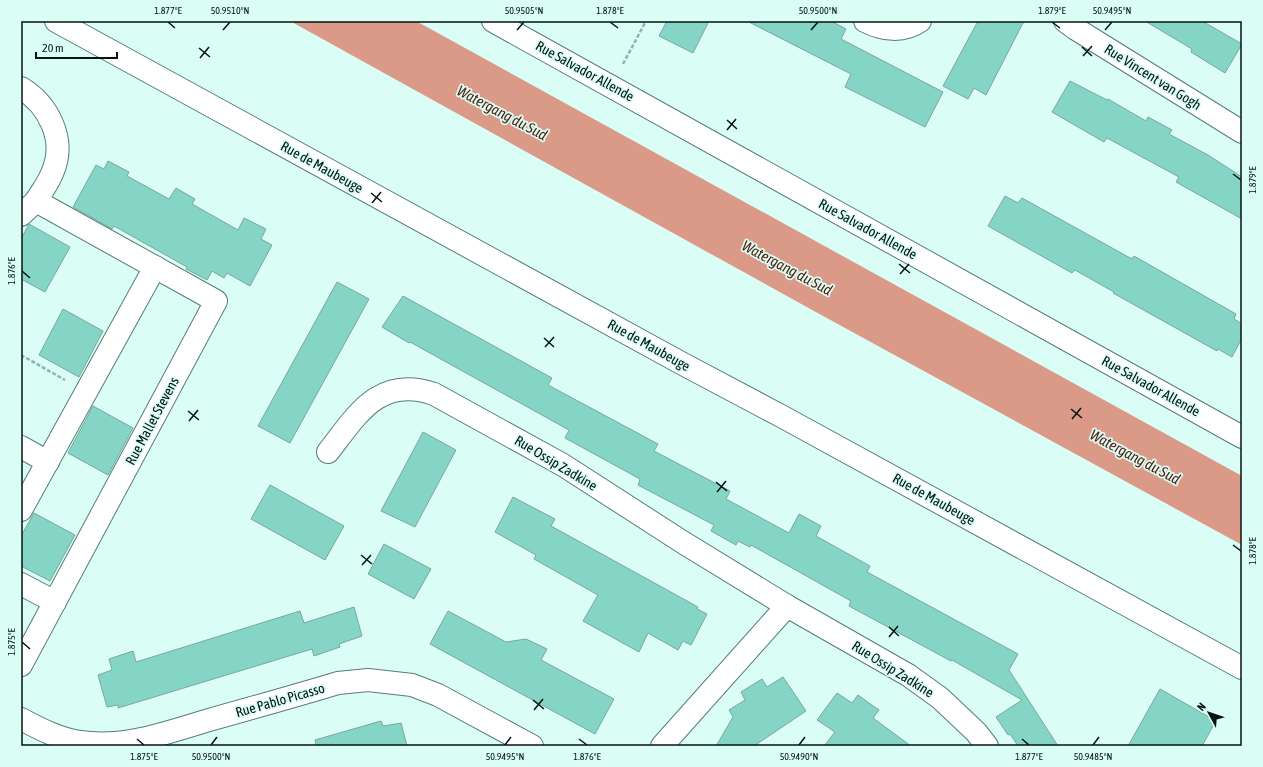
<svg xmlns="http://www.w3.org/2000/svg" width="1263" height="767" viewBox="0 0 1263 767" font-family="'Asap Condensed',sans-serif">
<style>
.water{fill:#da9a87}
.building{fill:#84d5c5;stroke:#7ca69d}
.lines{fill:none;stroke-linecap:round;stroke-linejoin:round}
.minor-casing{stroke:#557e76;stroke-width:24}
.path{stroke:#94b1ab;stroke-width:2.5;stroke-dasharray:4 2;stroke-linecap:butt}
.minor{stroke:#fff;stroke-width:22}
.ticks{fill:none;stroke:#041411;stroke-width:1.5}
.labels{text-anchor:middle;stroke-width:3.5;stroke-linejoin:round;paint-order:stroke}
.street-label{font-size:14px;fill:#041411;stroke:#dafdf6}
.water-label{font-size:15px;font-style:italic;fill:#541a08;stroke:#dafdf6}
.neatline{fill:none;stroke:#041411;stroke-width:1.5}
.ticks-label{font-size:10px;text-anchor:middle;fill:#041411}
</style>
<rect width="100%" height="100%" fill="#dafdf6"/>
<path class="water" d="M 290,21 L 416,21 L 1242,476 L 1242,545 L 814,311 Z"/>
<g class="building">
<path d="M 667,21 L 709,21 L 693,53 L 659,36 Z"/>
<path d="M 747,21 L 831,21 L 846,29 L 841,39 L 943,92 L 925,127 L 845,87 L 851,74 Z"/>
<path d="M 978,21 L 1024,21 L 986,95 L 974,88 L 968,99 L 943,86 Z"/>
<path d="M 1145,21 L 1202,21 L 1242,44 L 1225,73 L 1191,52 L 1192,49 Z"/>
<path d="M 1070,81 L 1107,100 L 1108,99 L 1146,121 L 1148,117 L 1172,130 L 1169,134 L 1208,155 L 1242,177 L 1242,219 L 1176,182 L 1179,177 L 1107,138 L 1104,142 L 1052,112 Z"/>
<path d="M 108,161 L 129,172 L 127,176 L 169,199 L 176,188 L 195,199 L 192,204 L 238,230 L 244,218 L 266,229 L 261,239 L 272,245 L 250,286 L 227,273 L 224,278 L 212,271 L 207,280 L 186,269 L 187,267 L 114,226 L 112,229 L 73,207 L 96,165 L 104,169 Z"/>
<path d="M 1005,196 L 1018,203 L 1022,198 L 1132,259 L 1134,256 L 1236,314 L 1234,319 L 1242,324 L 1242,338 L 1232,357 L 1218,349 L 1217,351 L 1113,293 L 1114,292 L 1075,270 L 1072,273 L 988,226 Z"/>
<path d="M 29,224 L 70,247 L 45,292 L 21,279 L 21,239 Z"/>
<path d="M 337,282 L 369,299 L 290,443 L 258,426 Z"/>
<path d="M 403,296 L 552,378 L 548,385 L 658,444 L 654,451 L 730,491 L 726,499 L 789,533 L 799,514 L 821,526 L 816,536 L 870,566 L 867,572 L 1018,654 L 1009,670 L 1058,746 L 1018,746 L 1010,734 L 1008,735 L 996,717 L 1022,700 L 952,660 L 951,661 L 849,606 L 851,601 L 751,545 L 750,547 L 738,541 L 736,545 L 711,531 L 714,525 L 638,485 L 640,479 L 565,438 L 569,430 L 410,342 L 409,343 L 382,327 Z"/>
<path d="M 63,309 L 103,331 L 79,377 L 39,355 Z"/>
<path d="M 93,406 L 133,428 L 108,475 L 68,453 Z"/>
<path d="M 423,432 L 456,450 L 415,527 L 381,511 Z"/>
<path d="M 270,485 L 344,526 L 325,560 L 251,519 Z"/>
<path d="M 513,497 L 555,519 L 551,526 L 698,607 L 697,609 L 707,614 L 691,645 L 683,641 L 678,650 L 648,633 L 639,652 L 583,621 L 598,595 L 534,559 L 536,555 L 495,532 Z"/>
<path d="M 34,513 L 75,535 L 50,581 L 21,566 L 21,536 Z"/>
<path d="M 384,544 L 431,569 L 414,599 L 368,574 Z"/>
<path d="M 354,607 L 362,636 L 339,644 L 340,647 L 314,656 L 312,649 L 118,708 L 118,705 L 107,707 L 98,675 L 112,670 L 109,659 L 133,651 L 136,662 L 300,611 L 304,623 Z"/>
<path d="M 448,611 L 506,642 L 526,639 L 547,649 L 541,660 L 614,699 L 595,734 L 430,644 Z"/>
<path d="M 783,677 L 806,711 L 754,746 L 716,746 L 733,717 L 729,710 L 745,700 L 741,692 L 762,679 L 767,687 Z"/>
<path d="M 1160,689 L 1216,721 L 1202,746 L 1128,746 Z"/>
<path d="M 837,693 L 852,703 L 858,695 L 869,703 L 879,710 L 873,718 L 911,746 L 824,746 L 835,732 L 817,720 Z"/>
<path d="M 381,721 L 383,726 L 401,723 L 407,746 L 316,746 L 315,740 Z"/>
</g>
<g class="lines">
<defs>
<g id="minor">
<path d="M 56,21 L 683,364 L 783,417 L 1242,668"/>
<path d="M 493,21 L 1242,437"/>
<path d="M 865,21 C 882,30 903,33 920,21"/>
<path d="M 1065,21 L 1076,29 L 1242,132"/>
<path d="M 21,88 C 49,105 66,140 53,171 C 49,182 42,191 36,201 L 216,301 L 21,665"/>
<path d="M 21,215 L 36,201"/>
<path d="M 21,447 L 48,462"/>
<path d="M 328,452 C 357,415 379,375 434,394 L 563,465 L 684,543 L 787,606 L 908,675 L 940,698 L 976,732 L 987,746"/>
<path d="M 21,510 L 155,267"/>
<path d="M 21,584 L 55,602"/>
<path d="M 21,719 C 40,729 59,739 80,742 C 124,749 168,732 209,720 C 252,708 295,696 338,683 L 368,680 L 412,685 L 438,695 L 532,746"/>
<path d="M 662,746 L 787,606"/>
</g>
</defs>
<use href="#minor" class="minor-casing"/>
<g class="path">
<path d="M 623,64 L 646,21"/>
<path d="M 21,355 L 65,380"/>
</g>
<use href="#minor" class="minor"/>
</g>
<path class="ticks" d="M 168,22 L 175,28M 610,22 L 618,28M 1052,22 L 1060,28M 223,30 L 230,22M 517,30 L 524,22M 811,30 L 818,22M 1105,30 L 1112,22M 1082,47 L 1092,56M 199,48 L 210,57M 1083,56 L 1092,46M 200,58 L 209,47M 727,120 L 737,129M 727,130 L 736,119M 1233,174 L 1241,180M 371,193 L 382,202M 372,203 L 381,192M 899,264 L 910,273M 22,271 L 30,278M 900,274 L 909,264M 544,338 L 554,347M 545,347 L 554,337M 1071,409 L 1082,418M 188,411 L 199,420M 1072,419 L 1081,408M 189,421 L 198,410M 716,482 L 727,491M 717,492 L 726,481M 1233,545 L 1241,551M 361,555 L 372,564M 362,565 L 371,555M 889,627 L 899,636M 889,637 L 898,626M 22,642 L 30,649M 533,700 L 544,709M 534,710 L 543,699M 137,739 L 144,745M 579,739 L 587,745M 1022,739 L 1029,745M 211,745 L 217,737M 505,745 L 511,737M 799,745 L 805,737M 1093,745 L 1099,737"/>
<g class="labels">
<g class="street-label">
<text transform="translate(585 71) rotate(29)" y="5">Rue Salvador Allende</text>
<text transform="translate(1153 77) rotate(32)" y="5">Rue Vincent van Gogh</text>
<text transform="translate(322 167) rotate(29)" y="5">Rue de Maubeuge</text>
<text transform="translate(868 229) rotate(29)" y="5">Rue Salvador Allende</text>
<text transform="translate(649 345) rotate(29)" y="5">Rue de Maubeuge</text>
<text transform="translate(1151 386) rotate(29)" y="5">Rue Salvador Allende</text>
<text transform="translate(152 421) rotate(-62)" y="5">Rue Mallet Stevens</text>
<text transform="translate(556 463) rotate(31)" y="5">Rue Ossip Zadkine</text>
<text transform="translate(934 499) rotate(29)" y="5">Rue de Maubeuge</text>
<text transform="translate(893 669) rotate(32)" y="5">Rue Ossip Zadkine</text>
<text transform="translate(280 700) rotate(-16)" y="5">Rue Pablo Picasso</text>
</g>
<g class="water-label">
<text transform="translate(502 113) rotate(28)" y="5">Watergang du Sud</text>
<text transform="translate(787 268) rotate(28)" y="5">Watergang du Sud</text>
<text transform="translate(1135 457) rotate(28)" y="5">Watergang du Sud</text>
</g>
</g>
<rect width="1263" height="767" fill="none" stroke="#dafdf6" stroke-width="44"/>
<g transform="translate(1209 713) rotate(310)" stroke="#dafdf6" stroke-width="3" paint-order="stroke">
<path d="M0-3L7 15L0 10L-7 15Z" fill="#041411"/>
<text y="-6" font-size="11" font-weight="bold" text-anchor="middle" fill="#041411">N</text>
</g>
<path d="M36 52v6h81v-6" fill="none" stroke="#041411" stroke-width="2"/>
<text x="42" y="52" font-size="12" fill="#041411" stroke="#dafdf6" stroke-width="3" paint-order="stroke">20 m</text>
<rect x="22" y="22" width="1219" height="723" class="neatline"/>
<g class="ticks-label">
<text x="168" y="14">1.877°E</text>
<text x="230" y="14">50.9510°N</text>
<text x="524" y="14">50.9505°N</text>
<text x="610" y="14">1.878°E</text>
<text x="818" y="14">50.9500°N</text>
<text x="1052" y="14">1.879°E</text>
<text x="1112" y="14">50.9495°N</text>
<text transform="translate(1252 180) rotate(-90)" y="4">1.879°E</text>
<text transform="translate(11 271) rotate(-90)" y="4">1.876°E</text>
<text transform="translate(1252 551) rotate(-90)" y="4">1.878°E</text>
<text transform="translate(11 642) rotate(-90)" y="4">1.875°E</text>
<text x="144" y="760">1.875°E</text>
<text x="211" y="760">50.9500°N</text>
<text x="505" y="760">50.9495°N</text>
<text x="587" y="760">1.876°E</text>
<text x="799" y="760">50.9490°N</text>
<text x="1029" y="760">1.877°E</text>
<text x="1093" y="760">50.9485°N</text>
</g>
</svg>
